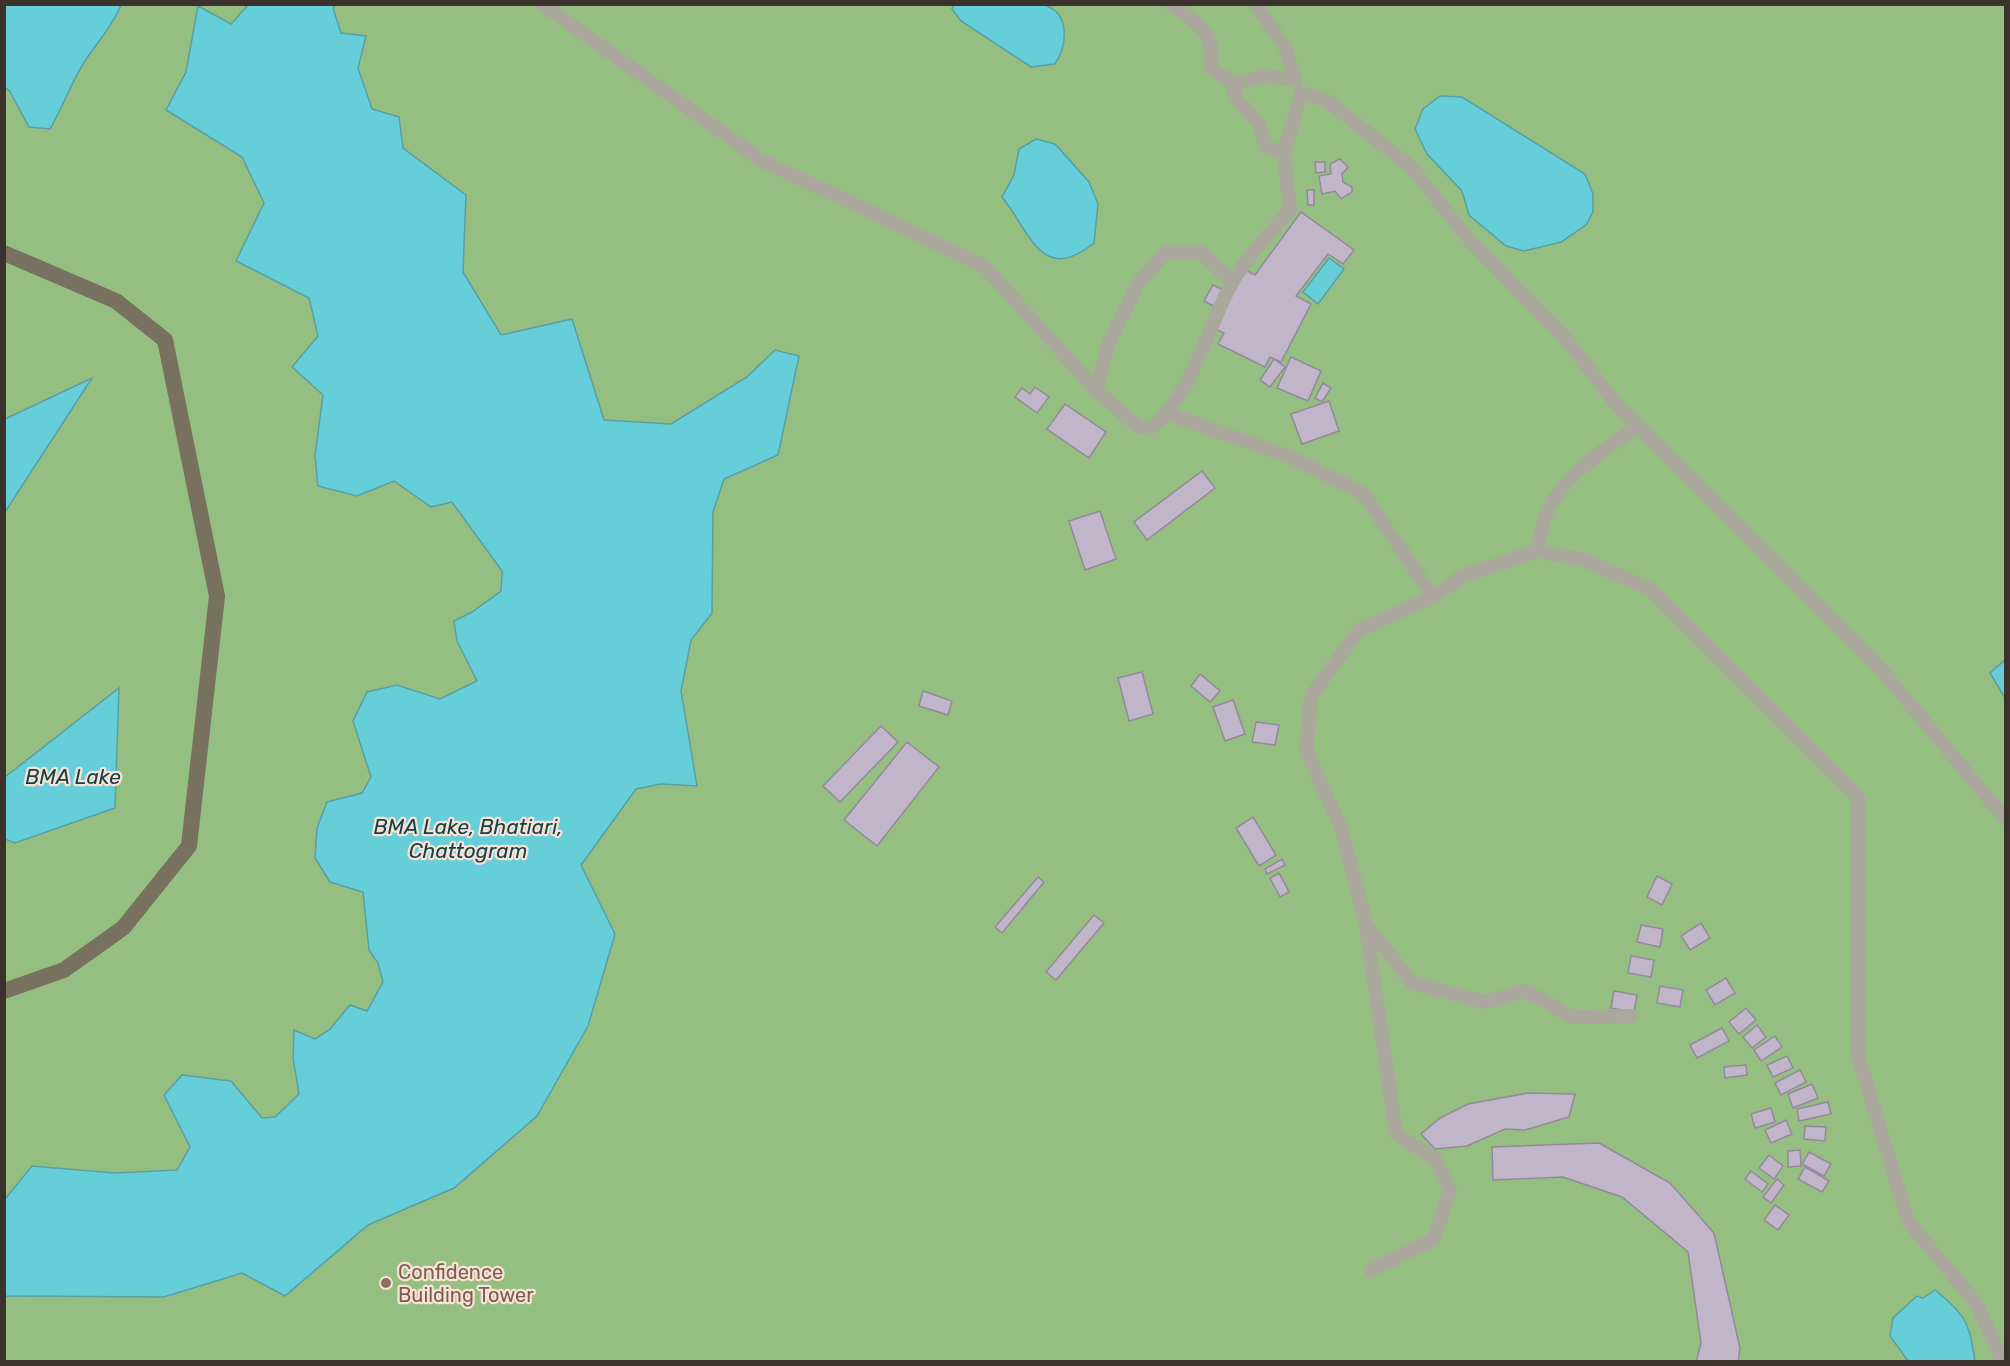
<svg xmlns="http://www.w3.org/2000/svg" width="2010" height="1366" viewBox="0 0 2010 1366" font-family="Rubik,sans-serif">
<style>
.forest{fill:#95bf81}
.water{fill:#66ced9;stroke:#599fa6;stroke-width:1.5}
.building{fill:#c1b5c9;stroke:#94899c;stroke-width:1.5}
.lines{fill:none;stroke-linecap:round;stroke-linejoin:round}
.minor{stroke:#aaa79d;stroke-width:14}
.primary{stroke:#787160;stroke-width:16}
.education-dot{fill:#8d6e63;stroke:#fae1d6;stroke-width:2}
.labels{text-anchor:middle;stroke-width:4.5;stroke-linejoin:round;paint-order:stroke}
.education-label{font-size:20px;fill:#785e54;stroke:#fae1d6;text-anchor:start}
.water-label{font-size:21px;font-style:italic;fill:#134348;stroke:#fae1d6}
</style>
<rect width="100%" height="100%" fill="#fae1d6"/>
<rect class="forest" x="5" y="5" width="2000" height="1356"/>
<g class="water">
<path d="M 4,5 L 121,5 C 113,26 97,42 85,61 C 71,82 63,107 50,129 L 29,127 L 9,90 L 5,88 Z"/>
<path d="M 248,5 L 335,5 L 333,8 L 341,33 L 366,36 L 358,68 L 372,109 L 399,117 L 403,148 L 466,195 L 463,272 L 501,335 L 572,319 L 604,420 L 671,424 L 747,377 L 775,350 L 799,356 L 778,455 L 724,479 L 713,512 L 712,613 L 691,640 L 681,691 L 697,786 L 661,784 L 636,789 L 581,865 L 615,934 L 588,1026 L 537,1116 L 454,1188 L 368,1225 L 285,1296 L 242,1273 L 164,1297 L 5,1296 L 5,1199 L 32,1166 L 115,1173 L 177,1170 L 190,1147 L 164,1095 L 182,1075 L 231,1081 L 262,1118 L 275,1117 L 299,1094 L 293,1058 L 294,1030 L 315,1039 L 329,1030 L 350,1005 L 367,1011 L 383,982 L 378,963 L 369,950 L 363,892 L 330,882 L 315,858 L 317,828 L 327,802 L 362,793 L 371,777 L 353,721 L 367,692 L 397,685 L 440,699 L 477,681 L 457,641 L 454,621 L 472,612 L 501,591 L 502,571 L 452,502 L 431,507 L 394,481 L 357,496 L 318,486 L 315,456 L 323,395 L 292,367 L 318,336 L 309,298 L 236,261 L 264,203 L 242,157 L 166,110 L 186,72 L 198,6 L 231,24 Z"/>
<path d="M 954,5 C 972,4 1030,0 1044,5 C 1071,13 1067,46 1055,64 L 1031,67 L 961,21 L 952,9 Z"/>
<path d="M 1440,96 L 1462,97 L 1585,174 L 1593,194 L 1593,212 L 1586,225 L 1561,242 L 1524,251 L 1506,246 L 1469,215 L 1462,191 L 1427,154 L 1415,129 L 1423,109 Z"/>
<path d="M 1036,139 L 1055,144 L 1089,182 L 1098,204 L 1094,243 C 1041,286 1030,231 1002,197 L 1014,175 L 1019,149 Z"/>
<path d="M 1329,258 L 1344,269 L 1318,304 L 1303,292 Z"/>
<path d="M 92,378 L 5,512 L 5,419 Z"/>
<path d="M 2005,660 L 2005,698 L 1990,673 Z"/>
<path d="M 119,688 L 115,808 L 15,843 L 5,839 L 5,777 Z"/>
<path d="M 1935,1290 C 1966,1315 1969,1322 1975,1361 L 1908,1361 L 1890,1336 L 1893,1318 L 1917,1296 L 1923,1298 Z"/>
</g>
<g class="building">
<path d="M 1340,159 L 1348,167 L 1342,174 L 1343,182 L 1352,187 L 1352,192 L 1341,199 L 1335,191 L 1322,194 L 1319,176 L 1331,174 L 1330,164 Z"/>
<path d="M 1315,162 L 1325,162 L 1325,172 L 1316,173 Z"/>
<path d="M 1307,190 L 1314,190 L 1314,205 L 1308,205 Z"/>
<path d="M 1301,212 L 1354,250 L 1343,264 L 1328,254 L 1296,296 L 1311,304 L 1281,362 L 1270,357 L 1265,367 L 1218,344 L 1224,333 L 1213,328 L 1243,269 L 1255,275 Z"/>
<path d="M 1213,285 L 1226,291 L 1217,308 L 1204,301 Z"/>
<path d="M 1291,357 L 1321,371 L 1308,401 L 1277,388 Z"/>
<path d="M 1274,359 L 1285,367 L 1270,387 L 1260,380 Z"/>
<path d="M 1323,383 L 1331,388 L 1322,402 L 1315,398 Z"/>
<path d="M 1035,387 L 1049,397 L 1037,413 L 1015,397 L 1022,388 L 1030,394 Z"/>
<path d="M 1329,401 L 1339,431 L 1302,444 L 1291,414 Z"/>
<path d="M 1065,404 L 1106,432 L 1089,458 L 1047,429 Z"/>
<path d="M 1202,471 L 1215,488 L 1147,540 L 1134,522 Z"/>
<path d="M 1100,511 L 1116,559 L 1085,570 L 1069,521 Z"/>
<path d="M 1142,672 L 1153,714 L 1129,721 L 1118,678 Z"/>
<path d="M 1200,674 L 1220,691 L 1210,702 L 1191,686 Z"/>
<path d="M 923,691 L 952,701 L 948,715 L 919,706 Z"/>
<path d="M 1233,700 L 1245,734 L 1225,741 L 1213,707 Z"/>
<path d="M 1256,722 L 1279,725 L 1275,745 L 1252,742 Z"/>
<path d="M 881,726 L 898,742 L 840,802 L 823,786 Z"/>
<path d="M 907,742 L 939,767 L 877,846 L 844,820 Z"/>
<path d="M 1253,817 L 1276,855 L 1259,866 L 1236,828 Z"/>
<path d="M 1282,859 L 1285,865 L 1267,874 L 1265,869 Z"/>
<path d="M 1279,873 L 1289,892 L 1280,897 L 1270,878 Z"/>
<path d="M 1657,876 L 1672,884 L 1662,905 L 1647,897 Z"/>
<path d="M 1038,877 L 1044,882 L 1002,933 L 995,927 Z"/>
<path d="M 1094,915 L 1104,923 L 1056,980 L 1046,972 Z"/>
<path d="M 1701,923 L 1710,938 L 1690,950 L 1681,936 Z"/>
<path d="M 1641,925 L 1663,929 L 1660,947 L 1637,942 Z"/>
<path d="M 1631,956 L 1654,960 L 1651,977 L 1628,973 Z"/>
<path d="M 1726,978 L 1735,993 L 1715,1005 L 1706,990 Z"/>
<path d="M 1660,986 L 1683,990 L 1680,1007 L 1657,1003 Z"/>
<path d="M 1614,991 L 1637,995 L 1634,1012 L 1611,1008 Z"/>
<path d="M 1746,1008 L 1756,1020 L 1739,1034 L 1729,1022 Z"/>
<path d="M 1757,1025 L 1766,1037 L 1752,1048 L 1743,1037 Z"/>
<path d="M 1722,1028 L 1729,1041 L 1697,1058 L 1690,1045 Z"/>
<path d="M 1775,1036 L 1782,1047 L 1761,1061 L 1754,1050 Z"/>
<path d="M 1787,1056 L 1793,1068 L 1773,1077 L 1767,1065 Z"/>
<path d="M 1746,1065 L 1747,1075 L 1725,1078 L 1724,1067 Z"/>
<path d="M 1800,1070 L 1806,1082 L 1781,1095 L 1775,1083 Z"/>
<path d="M 1812,1084 L 1818,1098 L 1793,1108 L 1788,1094 Z"/>
<path d="M 1528,1093 L 1575,1094 L 1569,1117 L 1525,1130 L 1505,1129 L 1467,1146 L 1435,1149 L 1421,1134 L 1440,1118 L 1468,1104 Z"/>
<path d="M 1828,1102 L 1831,1114 L 1799,1121 L 1797,1109 Z"/>
<path d="M 1771,1108 L 1775,1122 L 1755,1128 L 1751,1114 Z"/>
<path d="M 1786,1120 L 1792,1134 L 1771,1143 L 1765,1130 Z"/>
<path d="M 1805,1126 L 1826,1127 L 1825,1141 L 1804,1139 Z"/>
<path d="M 1599,1143 L 1670,1183 L 1714,1233 L 1740,1348 L 1738,1362 L 1696,1362 L 1701,1343 L 1688,1252 L 1622,1197 L 1563,1177 L 1493,1180 L 1492,1147 Z"/>
<path d="M 1800,1150 L 1801,1166 L 1788,1167 L 1788,1151 Z"/>
<path d="M 1809,1152 L 1831,1164 L 1824,1176 L 1802,1164 Z"/>
<path d="M 1769,1155 L 1783,1166 L 1774,1179 L 1759,1168 Z"/>
<path d="M 1805,1167 L 1829,1181 L 1822,1192 L 1798,1179 Z"/>
<path d="M 1751,1171 L 1768,1184 L 1762,1192 L 1745,1179 Z"/>
<path d="M 1777,1179 L 1784,1185 L 1771,1203 L 1763,1197 Z"/>
<path d="M 1775,1205 L 1789,1215 L 1778,1230 L 1764,1220 Z"/>
</g>
<g class="lines">
<g class="minor">
<path d="M 542,4 L 761,160 L 984,266 L 1096,390 L 1138,427 L 1151,428 C 1195,391 1205,331 1232,283 C 1246,257 1271,233 1290,210 L 1284,153 L 1301,93 L 1326,100 L 1411,167 L 1471,242 L 1566,339 L 1616,404 L 1880,668 L 2006,820"/>
<path d="M 1171,4 C 1196,24 1217,31 1210,67 L 1234,84 L 1234,96 L 1259,124 L 1266,147 L 1284,153"/>
<path d="M 1234,84 L 1264,76 L 1296,80 L 1284,45 L 1255,4"/>
<path d="M 1096,390 L 1108,345 L 1137,285 L 1166,252 L 1200,252 L 1232,281"/>
<path d="M 1168,414 L 1288,456 L 1363,493 L 1433,597 L 1463,576 L 1537,551 L 1585,560 L 1651,590 L 1858,797 L 1858,1056 L 1908,1221 L 1976,1303 L 2003,1362"/>
<path d="M 1537,551 C 1541,538 1542,522 1548,510 C 1566,473 1606,448 1639,426"/>
<path d="M 1433,597 L 1359,630 L 1311,696 L 1306,750 L 1342,830 L 1366,924 L 1412,983 L 1484,1002 L 1526,991 L 1572,1017 L 1631,1016"/>
<path d="M 1366,926 L 1396,1134 L 1435,1159 L 1450,1190 L 1434,1239 L 1371,1270"/>
</g>
<path class="primary" d="M 4,253 L 116,301 L 165,340 L 217,596 L 189,846 L 123,928 L 64,970 L 4,991"/>
</g>
<circle class="education-dot" cx="386" cy="1283" r="6"/>
<g class="labels">
<g class="education-label">
<text x="398" y="1279">Confidence<tspan x="398" dy="23">Building Tower</tspan></text>
</g>
<g class="water-label">
<text x="73" y="784">BMA Lake</text>
<text x="468" y="834">BMA Lake, Bhatiari,<tspan x="468" dy="24">Chattogram</tspan></text>
</g>
</g>
<rect width="2010" height="1366" fill="none" stroke="#3b322e" stroke-width="12"/>
</svg>
